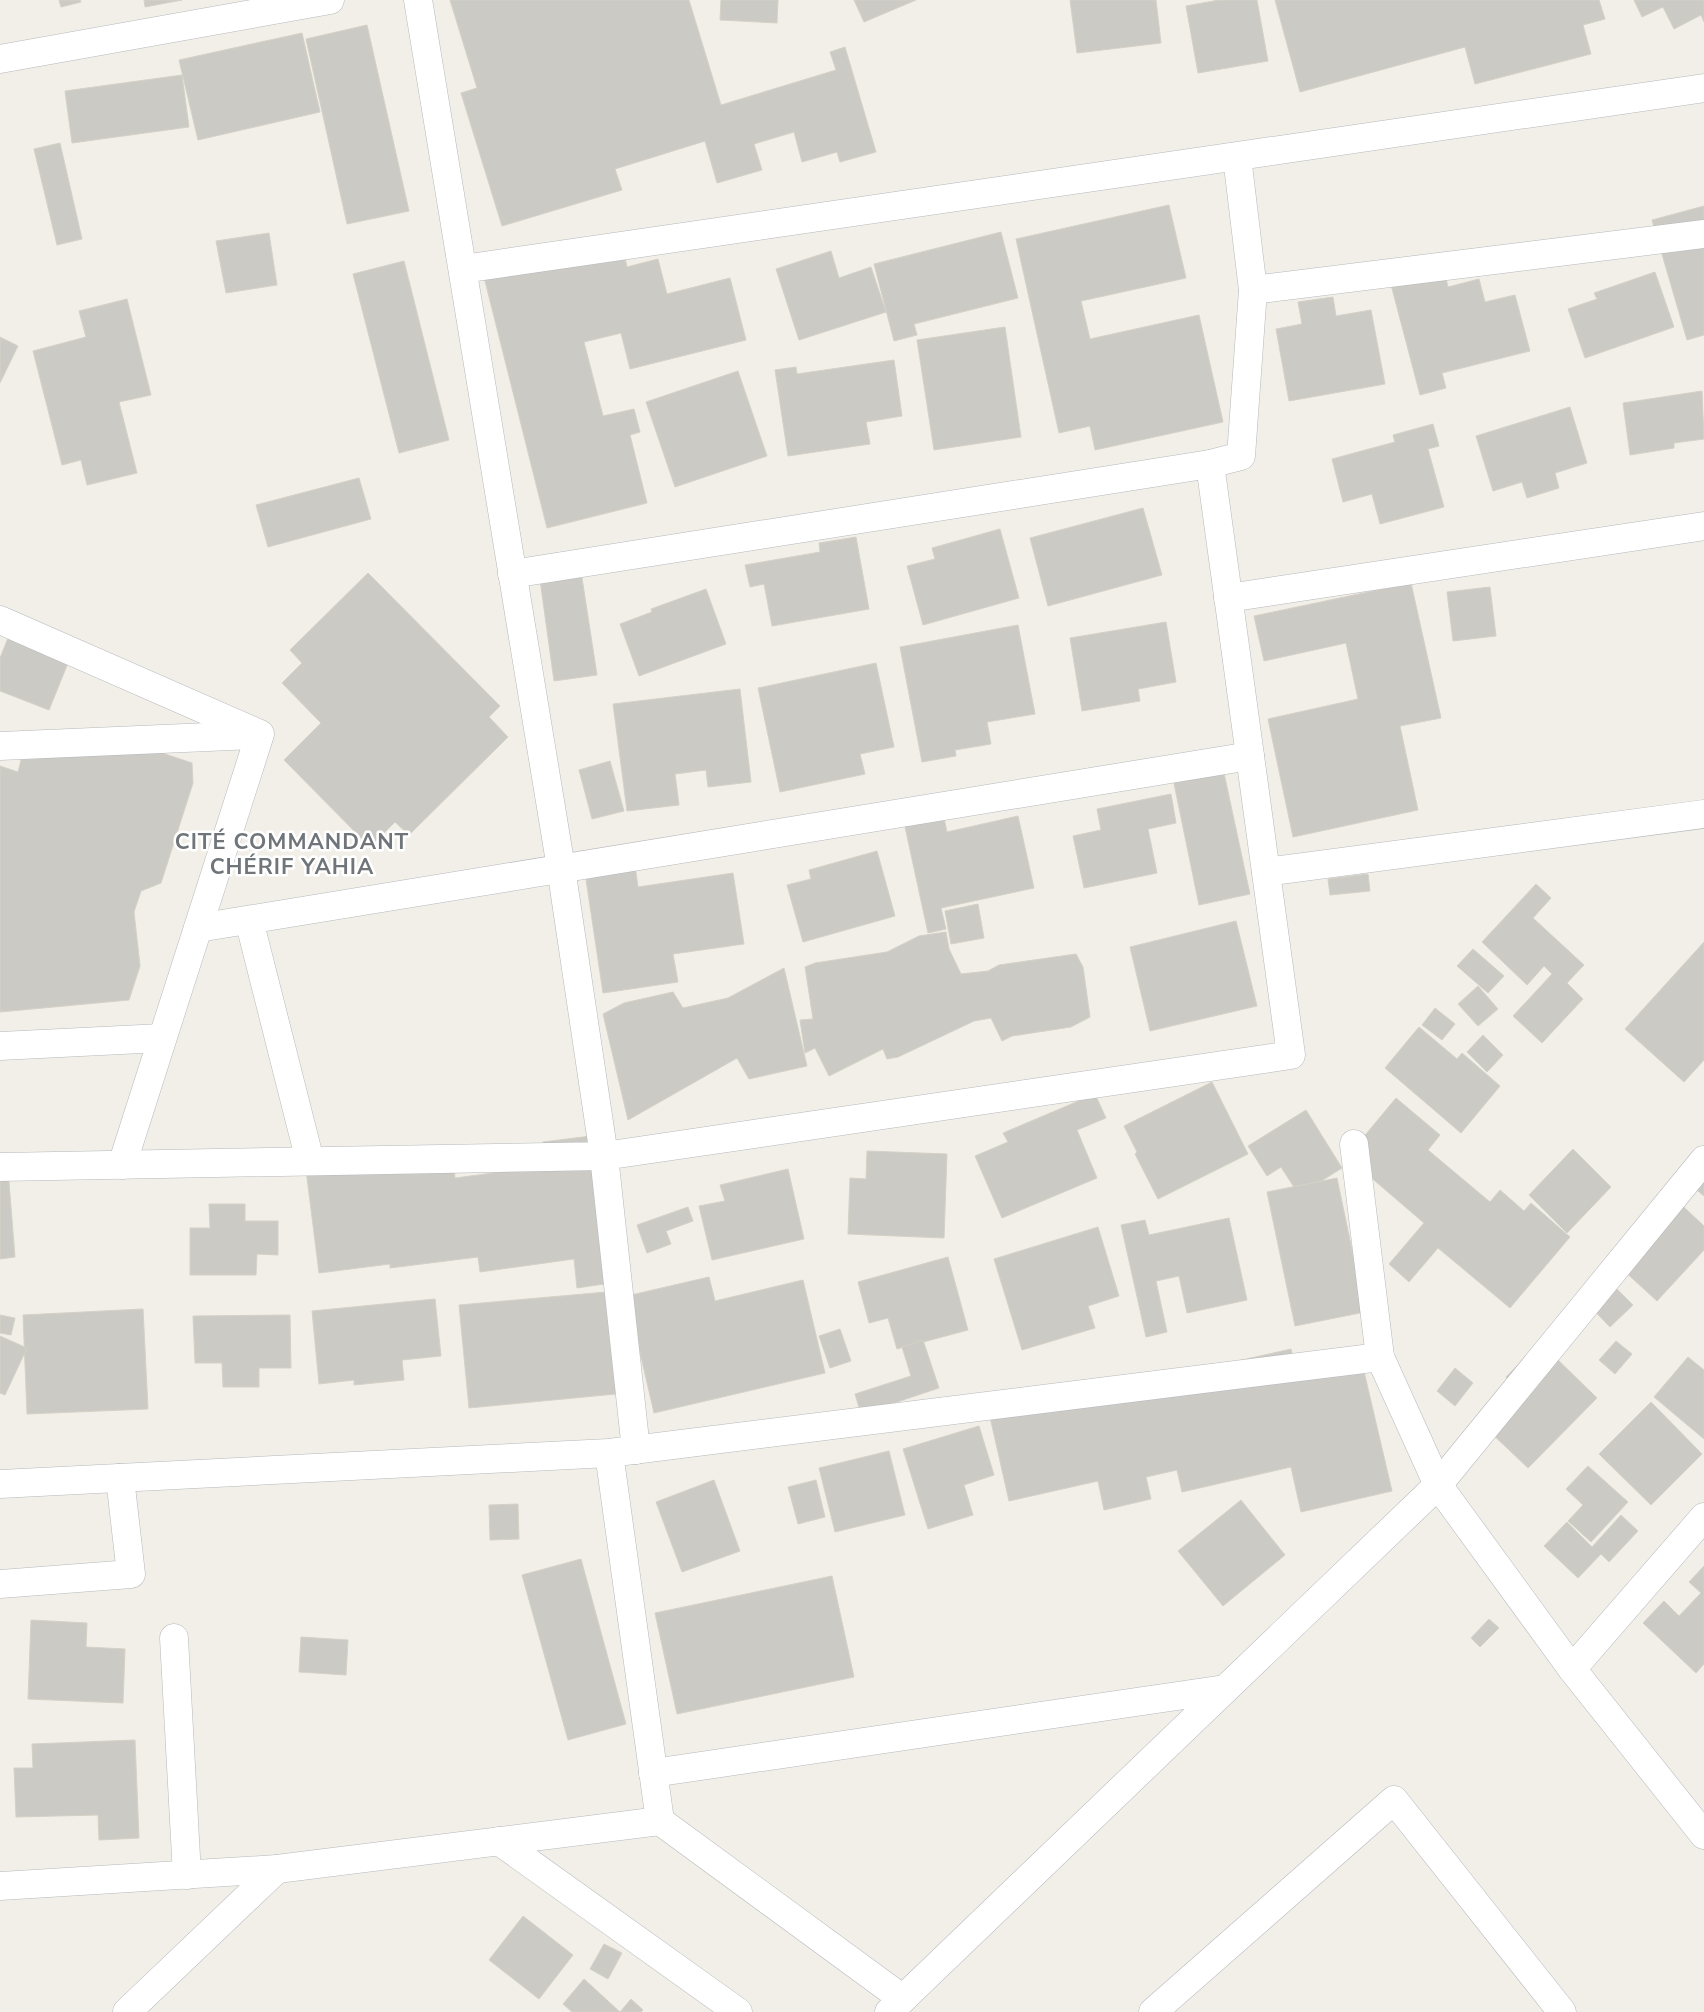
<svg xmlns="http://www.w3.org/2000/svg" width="1704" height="2012" viewBox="0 0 1704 2012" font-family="'Nunito Sans',sans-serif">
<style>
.building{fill:#cccac5;stroke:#d6d1c6}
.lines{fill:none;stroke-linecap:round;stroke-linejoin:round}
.minor-casing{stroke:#b5b8bc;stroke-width:29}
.minor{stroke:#fff;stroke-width:28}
.labels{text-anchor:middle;stroke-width:5;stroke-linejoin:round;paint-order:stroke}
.district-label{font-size:22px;font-weight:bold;letter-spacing:1px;fill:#70757a;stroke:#fff}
</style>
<rect width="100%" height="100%" fill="#f1efe8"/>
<g class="building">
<path d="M 59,0 L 80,0 L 81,2 L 61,7 Z"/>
<path d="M 144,0 L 182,0 L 145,7 Z"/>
<path d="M 450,0 L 689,0 L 721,105 L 836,70 L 830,52 L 845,47 L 876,152 L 840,162 L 837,152 L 802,162 L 794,132 L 754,144 L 762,170 L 717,183 L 705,141 L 615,169 L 622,190 L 502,226 L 461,93 L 477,88 Z"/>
<path d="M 721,0 L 778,0 L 777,23 L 720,20 Z"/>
<path d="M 854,0 L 916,0 L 864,22 Z"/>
<path d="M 1070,0 L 1156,0 L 1161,43 L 1077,53 Z"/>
<path d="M 1219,0 L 1257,0 L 1268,61 L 1198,73 L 1186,6 Z"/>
<path d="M 1275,0 L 1599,0 L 1605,19 L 1583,25 L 1591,54 L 1475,84 L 1465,47 L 1300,92 Z"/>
<path d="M 1634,0 L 1704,0 L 1704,22 L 1701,15 L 1674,29 L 1663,7 L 1642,17 Z"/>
<path d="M 367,25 L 409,211 L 347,224 L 306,39 Z"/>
<path d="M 302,33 L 320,112 L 198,140 L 179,60 Z"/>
<path d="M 182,75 L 189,127 L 72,143 L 65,91 Z"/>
<path d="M 60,143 L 82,239 L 57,245 L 34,149 Z"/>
<path d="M 1169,205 L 1186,278 L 1081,301 L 1090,339 L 1199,315 L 1223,422 L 1095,450 L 1090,426 L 1059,433 L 1016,239 Z"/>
<path d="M 1704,206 L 1704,335 L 1687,340 L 1652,220 Z"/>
<path d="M 1001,232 L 1018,298 L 914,324 L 917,335 L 894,341 L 874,264 Z"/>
<path d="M 269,233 L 277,285 L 226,293 L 216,241 Z"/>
<path d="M 620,235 L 627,267 L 658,259 L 667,294 L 730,278 L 746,340 L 630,369 L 621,333 L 584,342 L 603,416 L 634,409 L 640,432 L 630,435 L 647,503 L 547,528 L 482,269 Z"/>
<path d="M 831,251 L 839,278 L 871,267 L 886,312 L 799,340 L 776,269 Z"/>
<path d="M 404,261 L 449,440 L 399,453 L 353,274 Z"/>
<path d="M 1442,263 L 1448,287 L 1479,279 L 1485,302 L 1515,295 L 1530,351 L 1442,373 L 1446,388 L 1420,395 L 1389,277 Z"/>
<path d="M 1655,272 L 1674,327 L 1585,358 L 1568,309 L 1597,299 L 1594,293 Z"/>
<path d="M 1333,297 L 1336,316 L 1371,310 L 1385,384 L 1289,401 L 1276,329 L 1302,324 L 1298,302 Z"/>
<path d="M 127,299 L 151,395 L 119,402 L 137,473 L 87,485 L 81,460 L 62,465 L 33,351 L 86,337 L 79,311 Z"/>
<path d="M 1005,327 L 1021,437 L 934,450 L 917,340 Z"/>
<path d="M 0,337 L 18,346 L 0,383 Z"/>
<path d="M 894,360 L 902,416 L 866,422 L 870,444 L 788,456 L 775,370 L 796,367 L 797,374 Z"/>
<path d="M 738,371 L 767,456 L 675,487 L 646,402 Z"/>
<path d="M 1702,391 L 1704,439 L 1674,443 L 1674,448 L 1630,455 L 1623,403 Z"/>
<path d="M 1570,407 L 1587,463 L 1555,473 L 1559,488 L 1527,498 L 1522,482 L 1493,491 L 1476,436 Z"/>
<path d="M 1433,424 L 1439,446 L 1428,449 L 1444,507 L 1380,524 L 1372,494 L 1343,502 L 1332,459 L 1395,442 L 1393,435 Z"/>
<path d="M 359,478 L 371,519 L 268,547 L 256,505 Z"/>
<path d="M 1143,508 L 1162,575 L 1048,606 L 1030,538 Z"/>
<path d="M 1000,529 L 1019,598 L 923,625 L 907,566 L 935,559 L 932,548 Z"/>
<path d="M 856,537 L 869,609 L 772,626 L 764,584 L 750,587 L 745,565 L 820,552 L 819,543 Z"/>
<path d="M 578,552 L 597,675 L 554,681 L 537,558 Z"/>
<path d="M 368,573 L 500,706 L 489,717 L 508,737 L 409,835 L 395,822 L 370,847 L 284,760 L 321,723 L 282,683 L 302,663 L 290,650 Z"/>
<path d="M 1411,583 L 1441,718 L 1400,726 L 1418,810 L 1293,837 L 1268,719 L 1358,699 L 1346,643 L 1264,661 L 1254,616 Z"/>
<path d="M 1490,587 L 1496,636 L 1453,641 L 1447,592 Z"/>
<path d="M 706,589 L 726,644 L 639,676 L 620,624 L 652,612 L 651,609 Z"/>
<path d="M 1166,622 L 1176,682 L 1138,689 L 1140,701 L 1082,711 L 1070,638 Z"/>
<path d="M 1018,625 L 1035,714 L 987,722 L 991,744 L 955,750 L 956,756 L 922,762 L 900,647 Z"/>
<path d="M 12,628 L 72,653 L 49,710 L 0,691 L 0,658 Z"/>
<path d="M 876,663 L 894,747 L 860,754 L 865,774 L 780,792 L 758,688 Z"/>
<path d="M 740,689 L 751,782 L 708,787 L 706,770 L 675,774 L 679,805 L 627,811 L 613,704 Z"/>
<path d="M 147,748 L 192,763 L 193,783 L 161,883 L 141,891 L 134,912 L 140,966 L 129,1000 L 0,1012 L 0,766 L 18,772 L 21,760 Z"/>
<path d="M 1221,759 L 1250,894 L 1199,905 L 1171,769 Z"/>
<path d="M 610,761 L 624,811 L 592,819 L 579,770 Z"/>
<path d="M 1171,794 L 1176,823 L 1148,829 L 1157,873 L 1084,888 L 1073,836 L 1101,830 L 1097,809 Z"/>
<path d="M 941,804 L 947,832 L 1018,816 L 1034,888 L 941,908 L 946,929 L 928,933 L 902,813 Z"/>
<path d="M 877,851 L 895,916 L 803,942 L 787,885 L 811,879 L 809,870 Z"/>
<path d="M 634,858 L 638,887 L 733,873 L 744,944 L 673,954 L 678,982 L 603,993 L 584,866 Z"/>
<path d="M 1368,874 L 1370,891 L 1330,895 L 1328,879 Z"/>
<path d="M 1536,884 L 1551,898 L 1533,918 L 1584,965 L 1567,983 L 1583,999 L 1542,1043 L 1513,1016 L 1552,974 L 1544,966 L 1527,985 L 1482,942 Z"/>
<path d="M 978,904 L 984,938 L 951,944 L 945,911 Z"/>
<path d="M 1236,921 L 1257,1006 L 1150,1031 L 1130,947 Z"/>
<path d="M 946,932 L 949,949 L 961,974 L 988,971 L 999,965 L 1076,954 L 1083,967 L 1090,1017 L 1071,1027 L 1012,1036 L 1002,1041 L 991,1018 L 974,1021 L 898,1057 L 887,1059 L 883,1049 L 829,1076 L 815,1048 L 805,1053 L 800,1020 L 813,1019 L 805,967 L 815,963 L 887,952 L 919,936 Z"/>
<path d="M 1704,942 L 1704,1060 L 1684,1082 L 1625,1029 Z"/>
<path d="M 1473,949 L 1504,976 L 1488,993 L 1457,966 Z"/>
<path d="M 784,968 L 807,1066 L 749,1079 L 737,1058 L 628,1120 L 603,1014 L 624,1003 L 673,992 L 683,1008 L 728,998 Z"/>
<path d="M 1478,986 L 1498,1009 L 1478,1026 L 1458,1004 Z"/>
<path d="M 1435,1008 L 1455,1024 L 1442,1040 L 1422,1025 Z"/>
<path d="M 1419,1027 L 1457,1059 L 1462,1053 L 1500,1086 L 1461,1133 L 1385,1068 Z"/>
<path d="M 1483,1035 L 1503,1055 L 1487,1072 L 1467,1052 Z"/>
<path d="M 1212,1082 L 1248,1154 L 1158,1199 L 1135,1154 L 1137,1152 L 1124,1126 Z"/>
<path d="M 1095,1094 L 1106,1118 L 1077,1130 L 1097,1178 L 1002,1218 L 975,1156 L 1008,1142 L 1003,1133 Z"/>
<path d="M 1396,1098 L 1440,1135 L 1428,1150 L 1490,1202 L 1500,1190 L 1524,1211 L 1531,1203 L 1570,1237 L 1510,1308 L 1438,1248 L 1409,1282 L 1389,1264 L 1424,1223 L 1347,1157 Z"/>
<path d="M 1306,1110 L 1342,1168 L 1299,1195 L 1281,1167 L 1267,1176 L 1248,1146 Z"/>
<path d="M 591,1136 L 611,1283 L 577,1288 L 574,1259 L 480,1272 L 478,1257 L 390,1268 L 390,1264 L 319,1273 L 306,1170 L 452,1151 L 455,1178 L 547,1166 L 543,1142 Z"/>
<path d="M 1573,1149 L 1611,1187 L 1567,1233 L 1529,1195 Z"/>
<path d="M 867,1151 L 947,1154 L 944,1238 L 848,1234 L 850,1178 L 866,1179 Z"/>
<path d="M 1704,1163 L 1704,1196 L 1687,1182 Z"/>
<path d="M 788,1169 L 804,1239 L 712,1260 L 699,1206 L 725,1201 L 720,1185 Z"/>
<path d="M 8,1170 L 15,1257 L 0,1259 L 0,1171 Z"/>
<path d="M 1337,1178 L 1365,1312 L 1295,1326 L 1267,1192 Z"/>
<path d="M 1670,1194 L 1704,1226 L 1704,1250 L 1657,1301 L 1610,1258 Z"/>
<path d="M 209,1204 L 245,1204 L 245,1221 L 278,1221 L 278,1255 L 257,1254 L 256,1275 L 190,1275 L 190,1228 L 210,1228 Z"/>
<path d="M 688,1207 L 693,1221 L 666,1231 L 671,1244 L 647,1253 L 637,1225 Z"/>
<path d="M 1229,1218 L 1247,1300 L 1187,1313 L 1179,1276 L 1156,1281 L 1167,1332 L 1146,1337 L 1121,1225 L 1145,1220 L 1149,1235 Z"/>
<path d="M 1098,1227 L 1119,1296 L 1088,1306 L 1095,1328 L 1022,1350 L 994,1259 Z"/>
<path d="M 948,1257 L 968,1330 L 897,1349 L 888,1318 L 869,1323 L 858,1282 Z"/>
<path d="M 1604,1276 L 1633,1305 L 1610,1327 L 1582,1298 Z"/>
<path d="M 709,1277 L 715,1301 L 803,1280 L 825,1373 L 654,1413 L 627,1296 Z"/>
<path d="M 606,1292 L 616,1394 L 469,1408 L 459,1305 Z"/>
<path d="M 435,1299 L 441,1356 L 402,1360 L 404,1380 L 354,1385 L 354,1380 L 319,1384 L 312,1311 Z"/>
<path d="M 143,1309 L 148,1409 L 27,1414 L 23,1315 Z"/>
<path d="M 0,1315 L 15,1318 L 11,1335 L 0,1333 Z"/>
<path d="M 290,1315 L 291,1368 L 259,1368 L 259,1387 L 223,1387 L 222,1363 L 195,1363 L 193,1316 Z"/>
<path d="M 1560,1322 L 1552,1354 L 1597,1398 L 1528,1468 L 1490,1432 L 1525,1396 L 1506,1377 Z"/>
<path d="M 840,1329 L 851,1361 L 830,1368 L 819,1336 Z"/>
<path d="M 0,1336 L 27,1348 L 5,1395 L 0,1393 Z"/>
<path d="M 923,1340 L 939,1388 L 861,1414 L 855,1394 L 911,1376 L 902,1347 Z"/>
<path d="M 1616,1341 L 1632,1354 L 1615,1374 L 1599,1360 Z"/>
<path d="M 1291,1349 L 1295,1364 L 1359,1350 L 1392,1491 L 1301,1512 L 1291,1467 L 1182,1492 L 1177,1470 L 1146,1477 L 1151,1499 L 1104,1510 L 1098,1481 L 1009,1501 L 990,1417 Z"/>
<path d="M 1688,1357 L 1704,1370 L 1704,1439 L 1654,1397 Z"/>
<path d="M 1455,1368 L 1473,1383 L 1455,1406 L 1437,1391 Z"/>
<path d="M 1651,1402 L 1702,1454 L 1651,1505 L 1599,1454 Z"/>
<path d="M 979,1426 L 994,1475 L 964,1485 L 973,1515 L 928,1529 L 903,1449 Z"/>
<path d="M 889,1451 L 905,1515 L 835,1532 L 819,1468 Z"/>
<path d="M 1588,1466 L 1628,1502 L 1591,1542 L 1568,1521 L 1583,1505 L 1566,1489 Z"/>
<path d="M 714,1480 L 740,1551 L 682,1572 L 656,1502 Z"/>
<path d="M 816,1480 L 825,1517 L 798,1524 L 788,1487 Z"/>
<path d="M 1241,1500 L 1285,1555 L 1223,1606 L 1178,1551 Z"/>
<path d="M 518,1504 L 519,1539 L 490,1540 L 489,1505 Z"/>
<path d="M 1621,1515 L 1638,1531 L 1609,1562 L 1601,1554 L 1578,1578 L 1544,1546 L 1567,1522 L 1592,1547 Z"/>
<path d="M 581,1559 L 626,1724 L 568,1740 L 522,1575 Z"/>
<path d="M 1704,1566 L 1704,1664 L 1696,1673 L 1643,1623 L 1664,1601 L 1679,1616 L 1701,1593 L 1689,1582 Z"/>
<path d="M 832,1576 L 854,1677 L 677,1714 L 655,1613 Z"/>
<path d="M 1489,1619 L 1499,1628 L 1480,1647 L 1471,1638 Z"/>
<path d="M 31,1620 L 87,1623 L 86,1647 L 125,1649 L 123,1703 L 28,1699 Z"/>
<path d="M 301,1637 L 348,1640 L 346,1675 L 299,1672 Z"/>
<path d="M 135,1740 L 139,1838 L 99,1840 L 98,1815 L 16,1817 L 14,1768 L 33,1768 L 32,1744 Z"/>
<path d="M 523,1916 L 573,1955 L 539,1999 L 489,1960 Z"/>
<path d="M 604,1944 L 622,1953 L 608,1979 L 590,1969 Z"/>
<path d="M 584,1979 L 620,2012 L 631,1999 L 643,2010 L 641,2012 L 572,2012 L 563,2004 Z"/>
</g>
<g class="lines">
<defs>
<g id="minor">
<path d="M 0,59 L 330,0"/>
<path d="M 463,269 L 1704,88"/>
<path d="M 1253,290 L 1704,234"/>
<path d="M 1210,464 L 1241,456 L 1253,290 L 1237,157"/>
<path d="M 512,574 L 1210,464 L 1291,1055 L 604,1156 L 636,1450"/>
<path d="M 1228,598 L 1704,526"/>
<path d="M 0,620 L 260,734 L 122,1165"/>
<path d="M 0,746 L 254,735"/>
<path d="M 1266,872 L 1704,814"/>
<path d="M 249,920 L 310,1161"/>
<path d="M 198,928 L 1250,756"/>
<path d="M 0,1046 L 162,1038"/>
<path d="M 1354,1144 L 1380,1357 L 1438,1485 L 1572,1669 L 1704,1835"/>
<path d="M 0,1167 L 604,1156 L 561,868 L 418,0"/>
<path d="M 609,1453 L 660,1821"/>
<path d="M 0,1484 L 609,1453 L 1380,1357"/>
<path d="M 0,1584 L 131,1574 L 120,1478"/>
<path d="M 174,1638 L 187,1875"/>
<path d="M 1572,1669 L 1704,1517"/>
<path d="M 653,1773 L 1225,1689"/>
<path d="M 499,1841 L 738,2012"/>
<path d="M 0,1886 L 277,1869 L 660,1821 L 903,1999"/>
<path d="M 127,2012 L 277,1869"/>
<path d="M 889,2012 L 1438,1485 L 1704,1160"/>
<path d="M 1153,2012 L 1394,1800 L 1562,2012"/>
</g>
</defs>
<use href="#minor" class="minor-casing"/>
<use href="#minor" class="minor"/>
</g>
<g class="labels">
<g class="district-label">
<text x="292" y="849">CITÉ COMMANDANT<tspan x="292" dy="25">CHÉRIF YAHIA</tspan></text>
</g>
</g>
</svg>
